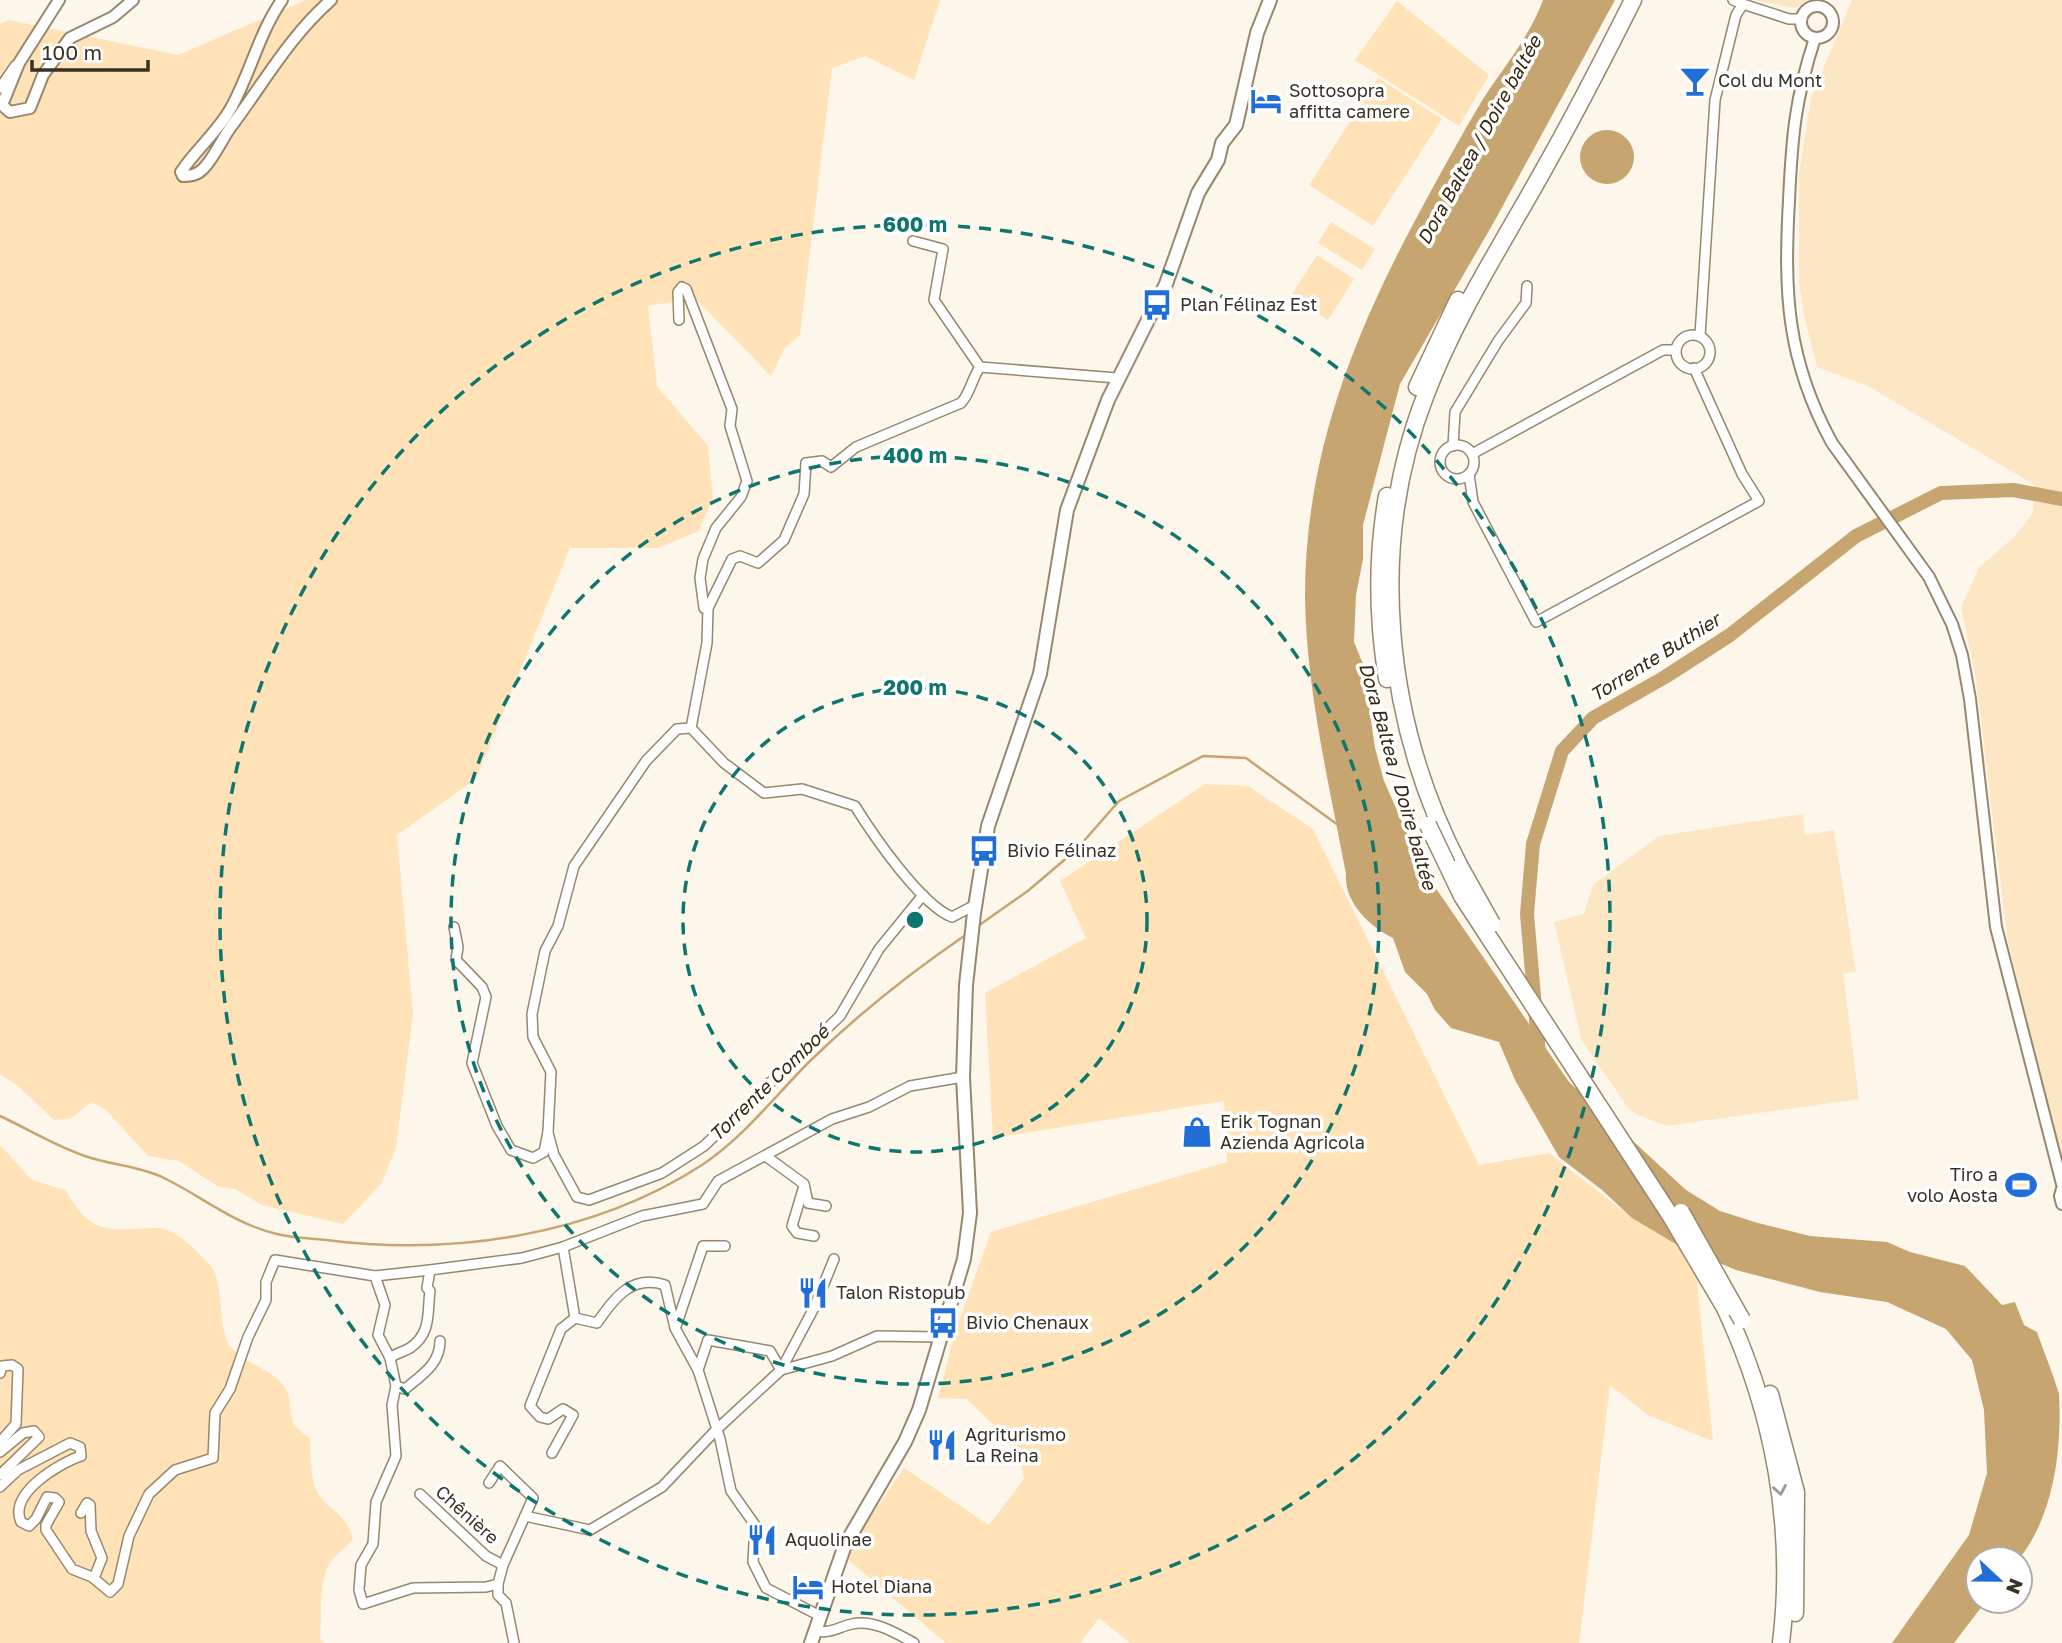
<svg xmlns="http://www.w3.org/2000/svg" width="2062" height="1643" viewBox="0 0 2062 1643" font-family="'Golos Text',sans-serif">
<style>
.built{fill:#fde6c3}
.green{fill:#ffe2b7}
.water{fill:#c7a571}
.lines{fill:none;stroke-linecap:round;stroke-linejoin:round}
.stream{stroke:#c7a571;stroke-width:2.5}
.river{stroke:#c7a571;stroke-width:14}
.minor-casing{stroke:#98876d;stroke-width:12}
.tertiary-casing{stroke:#98876d;stroke-width:14}
.secondary-casing{stroke:#98876d;stroke-width:16}
.motorway-casing{stroke:#98876d;stroke-width:19}
.minor{stroke:#fff;stroke-width:9}
.tertiary{stroke:#fff;stroke-width:10}
.secondary{stroke:#fff;stroke-width:12}
.motorway{stroke:#fff;stroke-width:16}
.motorway-bridge-casing{stroke:#98876d;stroke-width:19;stroke-linecap:butt}
.motorway-bridge{stroke:#fff;stroke-width:16}
.oneway{stroke:#9c9892}
.ring{fill:none;stroke:#0f766e;stroke-width:3.5;stroke-dasharray:12 9}
.labels{text-anchor:middle;stroke-width:7;stroke-linejoin:round;paint-order:stroke}
.poi-label{font-size:18px;fill:#383126;stroke:#fff;text-anchor:start}
.street-label{font-size:18px;fill:#383126;stroke:#fff}
.water-label{font-size:19px;font-style:italic;fill:#36270e;stroke:#fff}
.centre{fill:#0f766e;stroke:#fff;stroke-width:3.5}
.ring-label{font-size:21px;text-anchor:middle;font-weight:bold;fill:#0f766e;stroke:#fff;stroke-width:7;stroke-linejoin:round;paint-order:stroke}
</style>
<rect width="100%" height="100%" fill="#fdf6eb"/>
<g class="built">
<path d="M 1754,0 L 1809,0 L 1795,8 Z"/>
<path d="M 1852,0 L 2062,0 L 2062,1155 L 2036,1064 L 2007,936 L 1976,679 L 1961,607 L 1979,568 L 2015,536 L 2033,513 L 2035,485 L 1868,386 L 1817,367 L 1804,315 L 1799,282 L 1799,174 L 1811,98 Z"/>
<path d="M 1803,814 L 1805,835 L 1834,830 L 1856,972 L 1843,973 L 1859,1099 L 1667,1126 L 1638,1115 L 1629,1109 L 1582,1041 L 1554,922 L 1584,914 L 1593,885 L 1659,836 Z"/>
</g>
<g class="green">
<path d="M 306,0 L 940,0 L 914,80 L 865,56 L 832,68 L 800,335 L 784,349 L 771,376 L 695,298 L 648,306 L 657,386 L 708,446 L 713,498 L 699,531 L 658,548 L 570,548 L 476,779 L 397,835 L 413,1014 L 396,1148 L 381,1184 L 343,1224 L 262,1205 L 235,1189 L 219,1187 L 179,1161 L 148,1156 L 105,1109 L 91,1102 L 70,1119 L 54,1120 L 18,1086 L 0,1074 L 0,24 L 9,20 L 178,55 Z"/>
<path d="M 1397,1 L 1489,75 L 1459,126 L 1355,60 Z"/>
<path d="M 1378,78 L 1442,119 L 1373,226 L 1309,185 Z"/>
<path d="M 1331,222 L 1375,249 L 1362,270 L 1318,243 Z"/>
<path d="M 1317,255 L 1354,279 L 1328,320 L 1291,296 Z"/>
<path d="M 1205,784 L 1248,786 L 1313,829 L 1479,1165 L 1549,1153 L 1631,1217 L 1679,1246 L 1695,1270 L 1701,1290 L 1697,1282 L 1713,1441 L 1648,1415 L 1610,1385 L 1579,1643 L 1130,1643 L 1099,1618 L 1080,1643 L 946,1643 L 844,1556 L 904,1468 L 989,1525 L 1024,1479 L 1019,1450 L 967,1399 L 938,1398 L 955,1332 L 991,1232 L 1227,1162 L 1224,1101 L 993,1138 L 985,993 L 1086,938 L 1060,881 Z"/>
<path d="M 0,1145 L 32,1180 L 65,1190 C 84,1220 94,1232 132,1229 C 142,1229 155,1227 164,1229 C 183,1235 197,1252 210,1265 C 223,1279 219,1319 226,1338 C 234,1362 269,1366 283,1385 C 299,1407 278,1418 310,1438 C 311,1452 310,1473 315,1487 C 324,1510 345,1510 353,1539 C 347,1548 335,1554 330,1563 C 318,1582 322,1616 320,1639 L 324,1643 L 0,1643 Z"/>
<path d="M 2026,1171 L 2037,1184 L 2017,1200 L 2006,1187 Z"/>
</g>
<g class="water">
<path d="M 1543,0 L 1615,0 L 1494,222 L 1400,384 L 1363,525 L 1363,559 L 1356,595 L 1354,642 L 1363,664 L 1375,748 L 1384,781 L 1424,871 L 1569,1082 L 1686,1190 L 1720,1211 L 1758,1223 L 1810,1236 L 1887,1242 L 1910,1252 L 1965,1266 L 2002,1305 L 2015,1302 L 2024,1325 L 2037,1332 C 2044,1353 2053,1373 2059,1394 C 2062,1450 2054,1515 2019,1559 L 1978,1559 L 1978,1601 L 1986,1601 L 1954,1643 L 1892,1643 L 1969,1535 L 1987,1473 L 1984,1410 L 1972,1360 L 1946,1329 L 1887,1302 L 1820,1292 L 1736,1270 L 1679,1246 L 1632,1218 L 1602,1190 L 1559,1157 L 1515,1080 L 1499,1042 L 1451,1028 L 1435,1010 L 1427,994 L 1405,972 L 1393,938 C 1369,926 1344,902 1346,874 C 1329,783 1306,689 1305,596 C 1305,456 1353,336 1418,215 C 1439,176 1460,137 1483,99 C 1504,67 1530,36 1543,0 Z"/>
<circle cx="1607" cy="157" r="27"/>
</g>
<g class="lines">
<g class="stream">
<path d="M 978,926 L 1029,890 L 1076,850 L 1119,801 L 1203,756 L 1246,758 L 1338,825"/>
<path d="M 0,1116 C 28,1129 56,1146 85,1156 C 110,1165 140,1166 164,1178 C 203,1197 234,1224 277,1234 C 293,1238 310,1238 326,1240 C 453,1256 592,1236 702,1165 C 744,1137 774,1097 809,1062 C 858,1014 910,973 967,934"/>
</g>
<path class="river" d="M 1539,1054 L 1527,914 L 1533,844 L 1562,751 L 1593,718 L 1665,677 L 1730,635 L 1856,536 L 1941,493 L 2013,490 L 2062,499"/>
<defs>
<g id="minor">
<path d="M 1743,4 L 1789,19 L 1802,19"/>
<path d="M 0,88 L 15,66"/>
<path d="M 913,241 L 943,249 L 934,300 L 980,367 L 1117,378"/>
<path d="M 679,320 L 678,292 L 682,287 L 686,289 L 732,409 L 730,426 L 747,481 L 741,497 L 716,528 L 703,559 L 700,578 L 704,608 L 708,608"/>
<circle cx="1693" cy="352" r="17"/>
<path d="M 1700,336 L 1715,100 L 1736,15 L 1743,4 L 1733,0"/>
<circle cx="1457" cy="462" r="17"/>
<path d="M 1453,446 L 1455,412 L 1498,341 L 1526,303 L 1527,286"/>
<path d="M 1472,454 L 1663,350 L 1676,350"/>
<path d="M 1469,474 L 1473,502 L 1536,622 L 1759,501 L 1742,474 L 1694,368"/>
<path d="M 975,905 L 952,917 C 921,905 873,835 855,806 L 802,789 L 764,793 L 724,763 L 691,728 L 707,643 L 708,608 L 732,559 L 740,556 L 758,563 L 784,540 L 804,494 L 806,463 L 822,461 L 831,467 L 856,447 L 961,403 C 971,392 971,380 980,367"/>
<path d="M 454,927 L 458,947 L 456,960 L 482,987 L 486,997 L 472,1063 L 497,1126 L 511,1150 L 533,1158 L 544,1152 L 548,1132 L 551,1072 L 533,1037 L 532,1014 L 545,951 L 558,926 L 574,866 L 646,761 L 677,729 L 691,728"/>
<path d="M 548,1133 L 554,1155 L 577,1197 L 589,1200 L 662,1173 L 704,1146 L 840,1016 L 879,949 L 923,895"/>
<path d="M 767,1157 L 804,1184 L 808,1203 L 826,1206"/>
<path d="M 804,1186 L 792,1226 L 797,1233 L 814,1236"/>
<path d="M 563,1247 L 575,1318 L 597,1323 C 614,1298 632,1274 665,1285 L 675,1328 L 698,1370 L 720,1439 L 731,1491 L 755,1525 L 753,1562 L 766,1588 L 820,1616"/>
<path d="M 375,1276 L 385,1305 L 378,1335 L 390,1358 L 396,1386 L 392,1405 L 396,1456 L 376,1502 L 373,1544 L 361,1565 L 359,1590 L 363,1604 L 413,1588 L 486,1587 L 498,1584 L 503,1565"/>
<path d="M 676,1326 L 703,1246 L 725,1246"/>
<path d="M 390,1358 C 396,1353 403,1352 410,1348 C 432,1333 427,1312 430,1291 L 427,1288 L 430,1270"/>
<path d="M 698,1370 L 708,1340 L 770,1351 L 781,1370 L 815,1306 L 834,1259"/>
<path d="M 0,1373 L 2,1366 L 12,1365 L 18,1369 L 16,1424 L 0,1442"/>
<path d="M 396,1386 L 405,1389 C 422,1375 440,1364 440,1341"/>
<path d="M 0,1452 L 23,1433 L 34,1431 L 39,1437 L 0,1475"/>
<path d="M 552,1453 L 573,1415 L 563,1409 L 548,1419 L 540,1417 L 530,1406 L 561,1329 L 575,1318"/>
<path d="M 489,1483 L 500,1466 L 533,1498 L 525,1516"/>
<path d="M 0,1487 L 18,1470 L 70,1443 L 80,1447 L 81,1456 C 60,1463 8,1493 21,1522 L 29,1526 L 36,1519 L 47,1497 L 55,1498 L 59,1502 L 46,1525 L 46,1530 L 72,1569 L 92,1577 L 110,1592 L 118,1584 L 129,1536 L 149,1494 L 175,1470 L 213,1458 L 215,1413 L 230,1389 L 248,1337 L 266,1300 L 266,1282 L 275,1260 L 375,1276 L 430,1270 L 522,1258 L 563,1247 L 642,1216 L 703,1204 L 718,1181 L 832,1119 L 869,1107 L 910,1086 L 963,1077"/>
<path d="M 420,1494 L 486,1556 L 503,1565 L 525,1516 L 590,1530 L 662,1487 L 716,1430 L 781,1370 L 832,1356 L 877,1336 L 940,1337"/>
<path d="M 81,1513 L 87,1503 L 90,1505 L 91,1531 L 102,1558 L 94,1578"/>
<path d="M 498,1584 L 498,1595 L 506,1603 L 514,1643"/>
<path d="M 815,1631 C 831,1634 838,1627 852,1624 C 873,1619 896,1633 914,1643"/>
</g>
<g id="tertiary">
<path d="M 59,0 L 19,63 L 2,105 L 10,112 L 30,108 L 43,75 L 70,38 L 113,17 L 133,0"/>
<path d="M 282,0 C 259,33 250,74 231,108 C 217,133 196,149 181,172 L 183,176 C 191,176 197,175 203,169 C 215,157 222,138 233,124 C 265,81 290,36 331,0"/>
<circle cx="1817" cy="22" r="16"/>
<path d="M 1815,38 C 1795,99 1792,136 1789,200 C 1784,292 1786,359 1832,443 L 1929,577 L 1952,624 L 1962,655 L 1970,699 L 1996,927 L 2062,1184"/>
<path d="M 2062,1189 L 2060,1196 L 2062,1204"/>
</g>
<path id="secondary" d="M 811,1643 L 845,1545 L 905,1442 L 919,1410 L 964,1259 L 970,1213 L 963,1077 L 966,985 L 974,913 L 988,826 L 1040,674 L 1067,510 L 1108,400 L 1166,284 L 1198,193 L 1218,160 L 1222,143 L 1236,125 L 1257,33 L 1270,0"/>
<g id="motorway">
<path d="M 1417,387 L 1458,300"/>
<path d="M 1387,496 C 1376,559 1377,617 1387,679"/>
<path d="M 1460,867 C 1385,723 1366,547 1426,394 C 1455,318 1499,249 1539,178 C 1572,120 1603,60 1633,0"/>
<path d="M 1725,1308 C 1774,1413 1795,1527 1781,1643"/>
<path d="M 1770,1394 L 1796,1492 L 1795,1613"/>
</g>
</defs>
<use href="#minor" class="minor-casing"/>
<use href="#tertiary" class="tertiary-casing"/>
<use href="#secondary" class="secondary-casing"/>
<use href="#motorway" class="motorway-casing"/>
<use href="#minor" class="minor"/>
<use href="#tertiary" class="tertiary"/>
<use href="#secondary" class="secondary"/>
<use href="#motorway" class="motorway"/>
<defs>
<g id="motorway-bridge">
<path d="M 1428,825 L 1462,896 L 1670,1215 L 1725,1308"/>
<path d="M 1460,867 L 1492,924"/>
<path d="M 1681,1212 L 1742,1320"/>
</g>
</defs>
<use href="#motorway-bridge" class="motorway-bridge-casing"/>
<use href="#motorway-bridge" class="motorway-bridge"/>
</g>
<defs><path id="oneway-chevron" d="M-2-3.5L2.5 0L-2 3.5" fill="none" stroke-width="1.6" stroke-linecap="round" stroke-linejoin="round" transform="scale(1.75)"/></defs>
<use class="oneway" href="#oneway-chevron" transform="translate(1780 1490) rotate(80)"/>
<g class="ring">
<circle cx="915" cy="920" r="232"/>
<circle cx="915" cy="920" r="464"/>
<circle cx="915" cy="920" r="695"/>
</g>
<defs>
<symbol id="bar-bare" viewBox="-9 -9 18 18"><path d="M-6-5H6L.8 .8V4.5H3.5V6h-7V4.5H-.8V.8Z" fill="#226ed9" stroke="#fff" stroke-width="2.5" paint-order="stroke"/></symbol>
<symbol id="hotel-bare" viewBox="-9 -9 18 18"><path d="M-6-4.5h1.5V1H6V5H4.5V3h-9V5H-6ZM-4 0a1.8 1.8 0 1 1 3.6 0ZM.5 0V-2.5h3Q6-2.5 6 0Z" fill="#226ed9" stroke="#fff" stroke-width="2.5" paint-order="stroke"/></symbol>
<symbol id="bus-bare" viewBox="-9 -9 18 18"><path d="M-5-6H5V4H4V6H2V4H-2V6H-4V4H-5ZM-3.5-4V0h7V-4ZM-3.5 1.2v1.5H-2V1.2ZM2 1.2v1.5H3.5V1.2Z" fill="#226ed9" stroke="#fff" stroke-width="2.5" paint-order="stroke"/></symbol>
<symbol id="shop-bare" viewBox="-9 -9 18 18"><path d="M-5-2.5h2.3a2.7 3.5 0 0 1 5.4 0H5L5.5 6h-11ZM-1.5-2.5h3a1.5 2.3 0 0 0-3 0Z" fill="#226ed9" stroke="#fff" stroke-width="2.5" paint-order="stroke"/></symbol>
<symbol id="stadium-bare" viewBox="-9 -9 18 18"><path d="M0-5a6.5 5 0 1 0 0 10a6.5 5 0 1 0 0-10ZM-3.5-1.8h7v3.6h-7Z" fill="#226ed9" stroke="#fff" stroke-width="2.5" paint-order="stroke"/></symbol>
<symbol id="restaurant-bare" viewBox="-9 -9 18 18"><path d="M-5-6h1v4h1v-4h1v4h1v-4h1v5L-1.5 .5V6h-2V.5L-5-1ZM5-6V6H3V1.5H1.5Q1.5-4 5-6Z" fill="#226ed9" stroke="#fff" stroke-width="2.5" paint-order="stroke"/></symbol>
</defs>
<g fill-rule="evenodd">
<use href="#bar-bare" x="1673" y="59" width="44" height="44"/>
<use href="#hotel-bare" x="1244" y="79" width="44" height="44"/>
<use href="#bus-bare" x="1135" y="283" width="44" height="44"/>
<use href="#bus-bare" x="962" y="829" width="44" height="44"/>
<use href="#shop-bare" x="1175" y="1110" width="44" height="44"/>
<use href="#stadium-bare" x="1999" y="1163" width="44" height="44"/>
<use href="#restaurant-bare" x="791" y="1271" width="44" height="44"/>
<use href="#bus-bare" x="921" y="1301" width="44" height="44"/>
<use href="#restaurant-bare" x="920" y="1423" width="44" height="44"/>
<use href="#restaurant-bare" x="740" y="1518" width="44" height="44"/>
<use href="#hotel-bare" x="786" y="1565" width="44" height="44"/>
</g>
<g class="labels">
<g class="poi-label">
<text x="1718" y="87">Col du Mont</text>
<text x="1289" y="97">Sottosopra<tspan x="1289" dy="21">affitta camere</tspan></text>
<text x="1180" y="311">Plan Félinaz Est</text>
<text x="1007" y="857">Bivio Félinaz</text>
<text x="1220" y="1128">Erik Tognan<tspan x="1220" dy="21">Azienda Agricola</tspan></text>
<text x="1998" y="1181" text-anchor="end">Tiro a<tspan x="1998" dy="21">volo Aosta</tspan></text>
<text x="836" y="1299">Talon Ristopub</text>
<text x="966" y="1329">Bivio Chenaux</text>
<text x="965" y="1441">Agriturismo<tspan x="965" dy="21">La Reina</tspan></text>
<text x="785" y="1546">Aquolinae</text>
<text x="831" y="1593">Hotel Diana</text>
</g>
<g class="street-label">
<text transform="translate(467 1515) rotate(42)" y="6">Chênière</text>
</g>
<g class="water-label">
<text transform="translate(1479 140) rotate(-61)" y="7">Dora Baltea / Doire baltée</text>
<text transform="translate(1655 657) rotate(-32)" y="7">Torrente Buthier</text>
<text transform="translate(1398 776) rotate(74)" y="7">Dora Baltea / Doire baltée</text>
<text transform="translate(769 1083) rotate(-44)" y="7">Torrente Comboé</text>
</g>
</g>
<circle cx="915" cy="920" r="10" class="centre"/>
<g class="ring-label">
<text x="915" y="232">600 m</text>
<text x="915" y="463">400 m</text>
<text x="915" y="695">200 m</text>
</g>
<g transform="translate(1999 1580) rotate(112)"><circle r="33" fill="#ffffff" stroke="#afada8" stroke-width="2"/>
<path d="M0-5L12 26L0 18L-12 26Z" fill="#226ed9"/>
<text y="-10" font-size="19" font-weight="bold" text-anchor="middle" fill="#383126">N</text>
</g>
<path d="M32 60v10h116v-10" fill="none" stroke="#383126" stroke-width="3.5"/>
<text x="42" y="60" font-size="21" fill="#383126" stroke="#ffffff" stroke-width="5" paint-order="stroke">100 m</text>
</svg>
